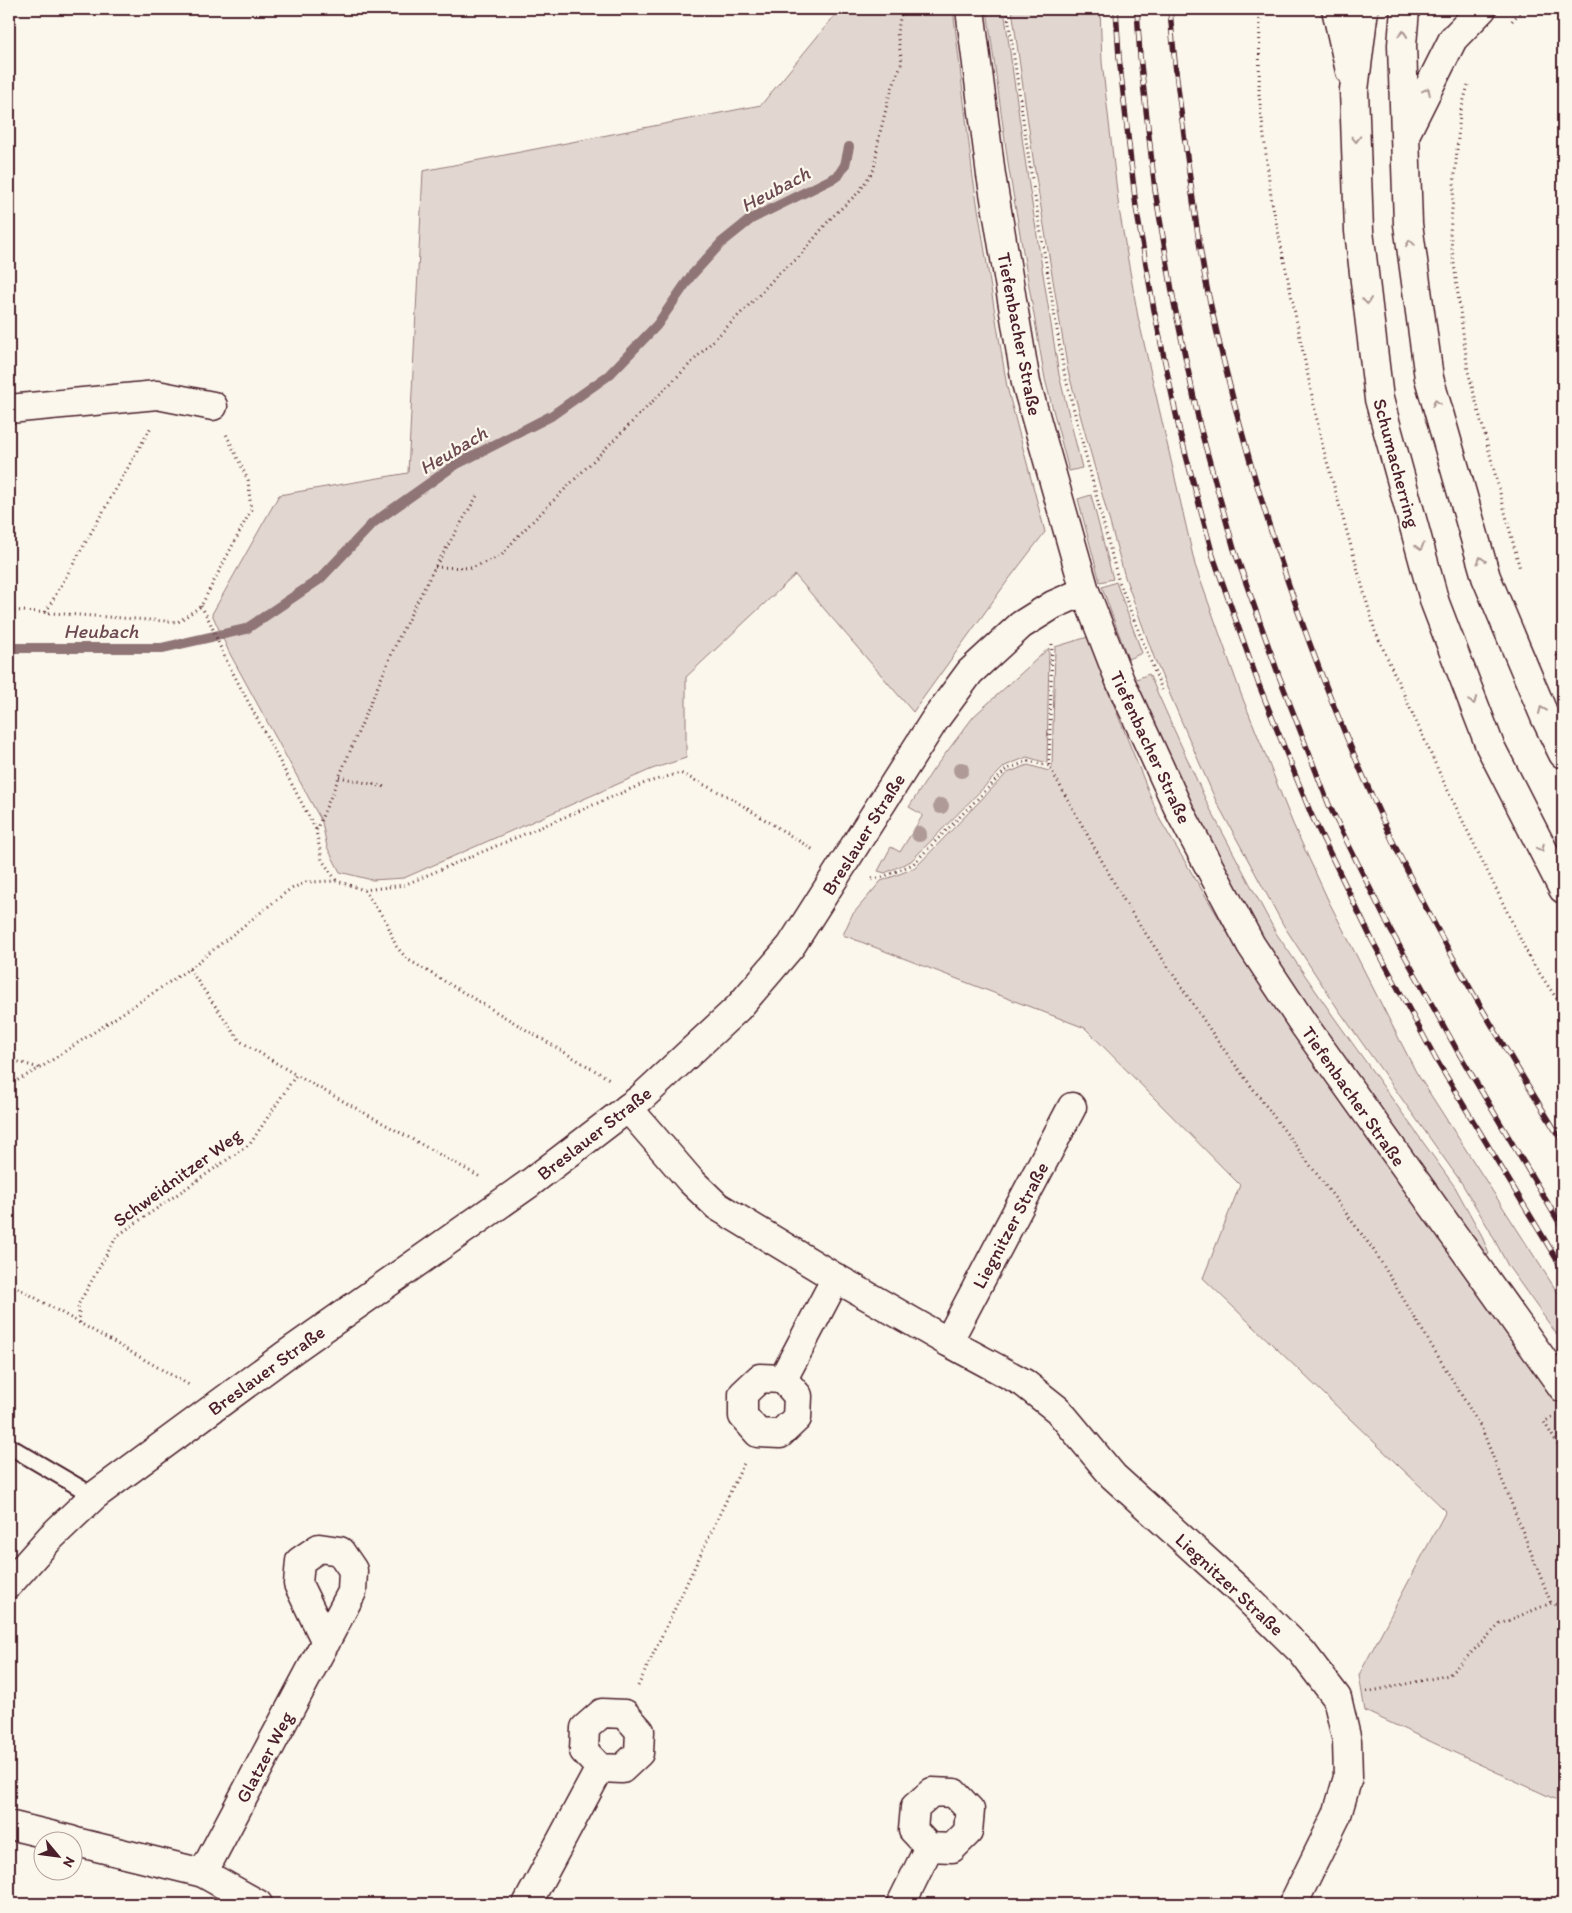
<svg xmlns="http://www.w3.org/2000/svg" width="1572" height="1913" viewBox="0 0 1572 1913" font-family="Itim,sans-serif">
<style>
.green{fill:#e2d7d0;stroke:#967b7e}
.lines{fill:none;stroke-linecap:round;stroke-linejoin:round}
.stream{stroke:#907477;stroke-width:10}
.service-casing{stroke:#4a1f2b;stroke-width:19}
.minor-casing{stroke:#4a1f2b;stroke-width:31}
.primary-casing{stroke:#4a1f2b;stroke-width:31}
.path{stroke:#4a1f2b;stroke-width:3;stroke-dasharray:1 4;stroke-linecap:butt}
.service{stroke:#fbf7ec;stroke-width:15}
.minor{stroke:#fbf7ec;stroke-width:28}
.primary{stroke:#fbf7ec;stroke-width:28}
.rail-casing{stroke:#4a1f2b;stroke-width:5.5}
.rail{stroke:#fbf7ec;stroke-width:4;stroke-dasharray:11;stroke-linecap:butt}
.tree{fill:#af9a98}
.oneway{stroke:#ab9695}
.labels{text-anchor:middle;stroke-width:4.5;stroke-linejoin:round;paint-order:stroke}
.street-label{font-size:19px;fill:#4a1f2b;stroke:#fbf7ec}
.water-label{font-size:20px;font-style:italic;fill:#6d4a51;stroke:#fbf7ec}
</style>
<rect width="100%" height="100%" fill="#fbf7ec"/>
<filter id="ink" filterUnits="userSpaceOnUse"><feTurbulence type="fractalNoise" baseFrequency=".02" numOctaves="2"/><feDisplacementMap in="SourceGraphic" scale="10" xChannelSelector="R" yChannelSelector="G"/><feConvolveMatrix kernelMatrix="1 2 1 2 8 2 1 2 1" color-interpolation-filters="sRGB"/></filter>
<g filter="url(#ink)">
<g class="green">
<path d="M 840,9 L 953,9 L 973,178 L 1007,387 L 1045,532 L 1006,583 L 913,712 L 795,575 L 686,677 L 686,758 L 652,769 L 404,878 L 372,880 L 340,872 L 327,847 L 322,822 L 229,652 L 212,614 L 279,495 L 408,473 L 423,171 L 761,105 Z"/>
<path d="M 987,9 L 1004,9 L 1026,166 L 1059,375 L 1082,468 L 1069,471 L 1045,379 L 1009,170 Z"/>
<path d="M 1012,9 L 1100,9 L 1102,62 L 1119,209 L 1138,317 L 1195,565 L 1241,694 L 1293,824 L 1329,902 L 1416,1072 L 1563,1301 L 1563,1343 L 1508,1266 L 1489,1229 L 1461,1182 L 1338,1009 L 1284,926 L 1216,801 L 1155,660 L 1125,577 L 1068,371 L 1034,165 Z"/>
<path d="M 1091,495 L 1113,579 L 1100,582 L 1078,499 Z"/>
<path d="M 1116,582 L 1142,653 L 1128,659 L 1102,587 Z"/>
<path d="M 1088,637 L 1107,688 L 1160,820 L 1238,950 L 1293,1031 L 1563,1404 L 1563,1803 L 1365,1711 L 1359,1675 L 1446,1511 L 1203,1278 L 1240,1185 L 1085,1028 L 843,935 L 852,915 L 881,881 L 915,868 L 1007,773 L 1028,765 L 1049,771 L 1052,767 L 1055,647 Z"/>
<path d="M 1049,648 L 1047,763 L 1027,757 L 1005,766 L 911,861 L 885,873 L 878,871 L 891,847 L 900,852 L 923,815 L 909,807 L 933,770 L 974,716 Z"/>
<path d="M 1149,674 L 1208,805 L 1276,933 L 1333,1016 L 1455,1187 L 1481,1234 L 1489,1254 L 1483,1257 L 1260,939 L 1188,806 L 1134,680 Z"/>
</g>
<g class="lines">
<path class="stream" d="M 9,648 L 162,648 L 246,629 L 320,579 L 373,523 L 455,465 L 551,416 L 609,375 L 657,325 L 691,276 L 721,243 L 751,219 L 838,176 L 845,165 L 849,147"/>
<defs>
<path id="service" d="M 9,1446 L 94,1496"/>
<g id="minor">
<path d="M 970,9 L 991,175 L 1026,383 L 1085,591 L 1120,681 L 1180,812 L 1251,945 L 1304,1025 L 1563,1388"/>
<path d="M 9,409 L 157,395 L 213,406"/>
<path d="M 628,1108 L 690,1180 L 717,1206 L 836,1278 L 948,1342 L 1024,1383 L 1058,1410 L 1113,1476 L 1241,1592 L 1302,1652 L 1337,1698 L 1347,1741 L 1348,1777 L 1337,1815 L 1293,1904"/>
<path d="M 948,1342 L 1072,1107"/>
<path d="M 760,1378 L 783,1379 L 798,1396 L 797,1418 L 780,1434 L 758,1433 L 743,1416 L 743,1394 Z"/>
<path d="M 783,1379 L 836,1278"/>
<path d="M 9,1584 L 50,1538 L 94,1496 L 284,1356 L 530,1183 L 641,1098 L 738,1008 L 791,946 L 934,721 L 970,672 L 1021,625 L 1053,605 L 1085,591"/>
<path d="M 602,1713 L 625,1714 L 640,1731 L 639,1753 L 622,1769 L 600,1768 L 584,1751 L 585,1728 Z"/>
<path d="M 932,1792 L 954,1793 L 970,1810 L 968,1832 L 952,1848 L 929,1847 L 913,1830 L 915,1807 Z"/>
<path d="M 9,1825 L 71,1840"/>
<path d="M 72,1841 L 203,1873 L 258,1904"/>
<path d="M 203,1873 L 352,1592 L 353,1570 L 340,1551 L 319,1548 L 300,1561 L 298,1584 L 326,1642"/>
<path d="M 527,1904 L 600,1768"/>
<path d="M 901,1904 L 929,1847"/>
</g>
<g id="primary">
<path d="M 1336,9 L 1350,71"/>
<path d="M 1364,9 L 1354,90 L 1359,231 L 1379,399 L 1435,603 L 1490,746 L 1563,889"/>
<path d="M 1405,9 L 1402,45 L 1408,224 L 1429,378 L 1486,577 L 1545,717 L 1563,754"/>
<path d="M 1407,131 L 1453,39 L 1482,9"/>
</g>
</defs>
<use href="#service" class="service-casing"/>
<use href="#minor" class="minor-casing"/>
<use href="#primary" class="primary-casing"/>
<g class="path">
<path d="M 1007,9 L 1030,167 L 1064,372 L 1118,579 L 1162,690"/>
<path d="M 1260,9 L 1259,94 L 1271,197 L 1322,444 L 1375,631 L 1440,774 L 1530,959 L 1563,1008"/>
<path d="M 1512,21 L 1523,9"/>
<path d="M 1468,85 L 1460,114 L 1450,233 L 1468,371 L 1520,569"/>
<path d="M 435,567 L 471,568 L 501,556 L 516,538 L 758,296 L 778,274 L 798,258 L 831,218 L 859,192 L 874,169 L 879,137 L 889,97 L 902,62 L 897,33 L 902,9"/>
<path d="M 201,606 L 210,622 L 224,656 L 316,830"/>
<path d="M 9,610 L 178,622 L 201,606 L 251,510 L 248,480 L 226,434"/>
<path d="M 46,612 L 151,427"/>
<path d="M 1052,644 L 1049,766 L 1126,904 L 1219,1043 L 1375,1252 L 1482,1429 L 1551,1603"/>
<path d="M 1557,655 L 1563,671"/>
<path d="M 339,777 L 385,787"/>
<path d="M 872,879 L 883,877 L 913,864 L 1007,769 L 1029,761 L 1049,766"/>
<path d="M 336,880 L 322,860 L 316,831 L 398,639 L 435,567 L 477,496"/>
<path d="M 364,890 L 404,885 L 645,783 L 680,773 L 729,797 L 815,851"/>
<path d="M 189,969 L 240,1041 L 296,1075"/>
<path d="M 9,1059 L 39,1068"/>
<path d="M 9,1085 L 40,1068 L 189,969 L 289,890 L 306,882 L 337,881 L 364,890 L 387,923 L 396,946 L 407,959 L 611,1080"/>
<path d="M 9,1283 L 191,1386"/>
<path d="M 80,1323 L 78,1305 L 117,1236 L 250,1144 L 296,1075 L 482,1178"/>
<path d="M 1552,1417 L 1544,1422 L 1563,1453"/>
<path d="M 638,1686 L 745,1461"/>
<path d="M 1367,1692 L 1449,1675 L 1500,1624 L 1551,1603 L 1563,1607"/>
</g>
<use href="#service" class="service"/>
<use href="#minor" class="minor"/>
<use href="#primary" class="primary"/>
<defs>
<g id="rail">
<path d="M 1116,9 L 1119,57 L 1136,207 L 1154,310 L 1180,433 L 1213,556 L 1259,685 L 1311,814 L 1372,940 L 1437,1061 L 1563,1270"/>
<path d="M 1137,9 L 1140,56 L 1155,190 L 1174,303 L 1200,427 L 1234,549 L 1279,676 L 1329,805 L 1390,929 L 1457,1050 L 1563,1229"/>
<path d="M 1170,9 C 1173,53 1179,98 1185,142 C 1192,192 1198,243 1208,293 C 1245,466 1300,635 1372,796 C 1425,917 1494,1031 1563,1143"/>
</g>
</defs>
<use href="#rail" class="rail-casing"/>
<use href="#rail" class="rail"/>
</g>
<g class="tree">
<circle cx="961" cy="770" r="8"/>
<circle cx="941" cy="806" r="8"/>
<circle cx="919" cy="834" r="8"/>
</g>
<defs><path id="oneway-chevron" d="M-2-3.5L2.5 0L-2 3.5" fill="none" stroke-width="1.6" stroke-linecap="round" stroke-linejoin="round" transform="scale(1.25)"/></defs>
<g class="oneway">
<use href="#oneway-chevron" transform="translate(1403 34) rotate(-85)"/>
<use href="#oneway-chevron" transform="translate(1427 91) rotate(-64)"/>
<use href="#oneway-chevron" transform="translate(1356 139) rotate(88)"/>
<use href="#oneway-chevron" transform="translate(1410 243) rotate(-98)"/>
<use href="#oneway-chevron" transform="translate(1367 301) rotate(83)"/>
<use href="#oneway-chevron" transform="translate(1436 403) rotate(-106)"/>
<use href="#oneway-chevron" transform="translate(1420 547) rotate(75)"/>
<use href="#oneway-chevron" transform="translate(1481 560) rotate(-106)"/>
<use href="#oneway-chevron" transform="translate(1473 701) rotate(69)"/>
<use href="#oneway-chevron" transform="translate(1542 710) rotate(-113)"/>
<use href="#oneway-chevron" transform="translate(1541 848) rotate(63)"/>
</g>
</g>
<g class="labels">
<g class="street-label">
<text transform="translate(1020 334) rotate(79)" y="7">Tiefenbacher Straße</text>
<text transform="translate(1397 463) rotate(75)" y="7">Schumacherring</text>
<text transform="translate(1151 747) rotate(65)" y="7">Tiefenbacher Straße</text>
<text transform="translate(863 834) rotate(-58)" y="7">Breslauer Straße</text>
<text transform="translate(1354 1096) rotate(55)" y="7">Tiefenbacher Straße</text>
<text transform="translate(594 1133) rotate(-38)" y="7">Breslauer Straße</text>
<text transform="translate(177 1177) rotate(-36)" y="7">Schweidnitzer Weg</text>
<text transform="translate(1010 1225) rotate(-62)" y="7">Liegnitzer Straße</text>
<text transform="translate(266 1370) rotate(-36)" y="7">Breslauer Straße</text>
<text transform="translate(1230 1584) rotate(43)" y="7">Liegnitzer Straße</text>
<text transform="translate(264 1757) rotate(-62)" y="7">Glatzer Weg</text>
</g>
<g class="water-label">
<text transform="translate(775 189) rotate(-28)" y="7">Heubach</text>
<text transform="translate(453 450) rotate(-31)" y="7">Heubach</text>
<text x="101" y="638">Heubach</text>
</g>
</g>
<rect width="1572" height="1913" fill="none" stroke="#fbf7ec" stroke-width="30"/>
<rect x="15" y="15" width="1542" height="1883" fill="none" stroke="#4a1f2b" stroke-width="2" filter="url(#ink)"/>
<g transform="translate(58 1856) rotate(119)"><circle r="24" fill="#fbf7ec" stroke="#b4a19f"/>
<path d="M0-4L9 19L0 12L-9 19Z" fill="#4a1f2b"/>
<text y="-8" font-size="14" font-weight="bold" text-anchor="middle" fill="#4a1f2b">N</text>
</g>
</svg>
